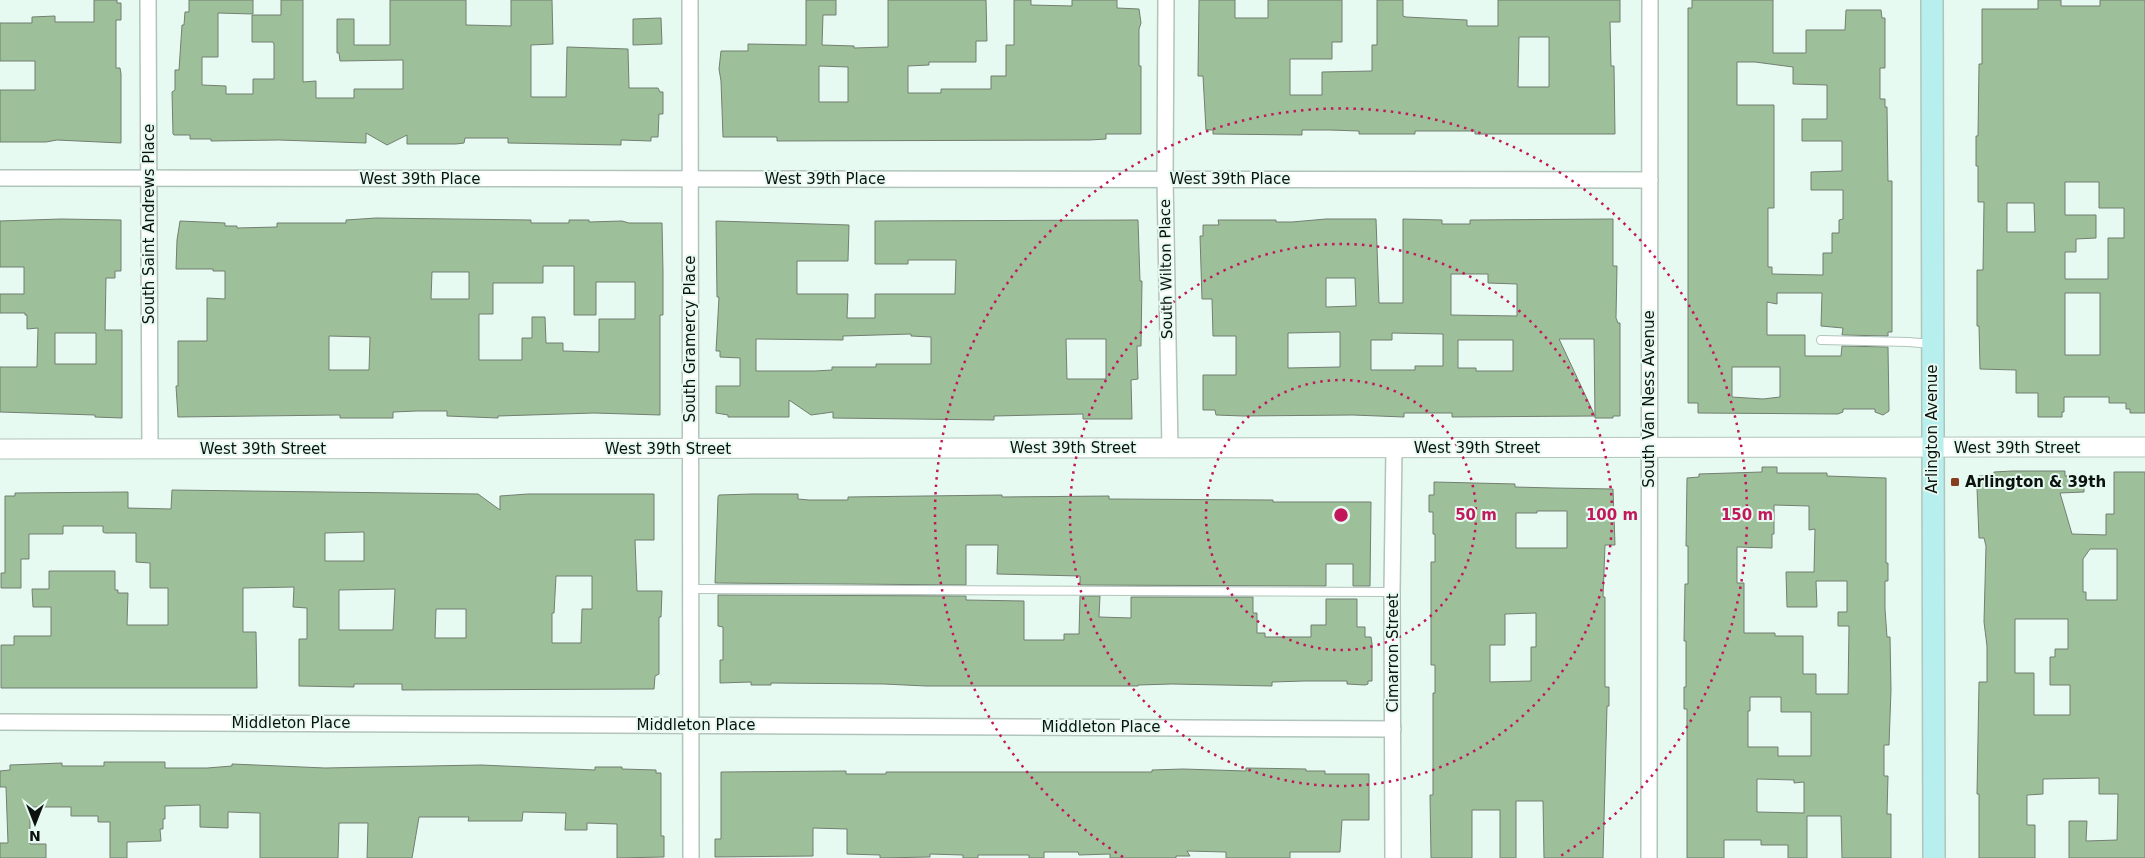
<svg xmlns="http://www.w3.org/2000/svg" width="2145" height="858" viewBox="0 0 2145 858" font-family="'DejaVu Sans',sans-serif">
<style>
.building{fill:#9dbf99;stroke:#737f71;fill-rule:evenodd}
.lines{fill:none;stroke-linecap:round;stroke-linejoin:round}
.service-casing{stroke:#b1c4bb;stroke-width:10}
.minor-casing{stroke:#b1c4bb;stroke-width:18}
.tertiary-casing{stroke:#b1c4bb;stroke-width:21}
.secondary-casing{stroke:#b1c4bb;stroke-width:24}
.service{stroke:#fff;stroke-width:8}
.minor{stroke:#fff;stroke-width:15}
.tertiary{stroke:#fff;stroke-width:19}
.secondary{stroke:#b7efee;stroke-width:21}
.ring{fill:none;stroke:#c2185b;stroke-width:2.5;stroke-dasharray:2.5 5}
.poi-dot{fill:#863e1f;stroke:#e6faf1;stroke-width:2}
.labels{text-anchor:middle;stroke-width:4;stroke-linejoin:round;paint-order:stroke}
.street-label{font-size:15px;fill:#0b120f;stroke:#e6faf1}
.poi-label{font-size:15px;font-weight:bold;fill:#0b120f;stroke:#e6faf1;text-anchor:start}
.centre{fill:#c2185b;stroke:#e6faf1;stroke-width:2.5}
.ring-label{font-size:15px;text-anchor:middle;font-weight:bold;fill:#c2185b;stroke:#e6faf1;stroke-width:4;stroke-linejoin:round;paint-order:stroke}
</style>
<rect width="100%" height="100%" fill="#e6faf1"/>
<g class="building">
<path d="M 94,0 L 117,0 L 117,3 L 121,3 L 121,20 L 116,20 L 116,68 L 120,68 L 121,74 L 121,143 L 57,140 L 46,142 L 0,142 L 0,90 L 35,90 L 35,61 L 0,61 L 0,23 L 32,23 L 32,17 L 55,16 L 55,22 L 94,22 Z"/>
<path d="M 189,0 L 253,0 L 253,14 L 218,13 L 218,57 L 202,57 L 202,85 L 226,86 L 226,94 L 253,94 L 253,79 L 274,79 L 274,44 L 273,42 L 252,42 L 252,15 L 281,15 L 281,0 L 303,0 L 303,82 L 316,81 L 316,98 L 354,98 L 354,89 L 403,89 L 403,60 L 340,61 L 339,53 L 337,53 L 337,19 L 354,19 L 354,45 L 390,45 L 390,0 L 466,0 L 466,25 L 511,26 L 511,0 L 552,0 L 553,44 L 531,45 L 531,97 L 566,97 L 567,47 L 628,49 L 629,88 L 658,88 L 660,92 L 663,92 L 663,114 L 659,114 L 658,137 L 651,137 L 651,141 L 621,140 L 621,145 L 508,143 L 508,138 L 465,138 L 464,143 L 456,144 L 407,144 L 407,135 L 387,145 L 366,133 L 366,143 L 279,140 L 211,141 L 211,139 L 190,139 L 190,135 L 174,135 L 173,134 L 172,92 L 175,90 L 175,70 L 179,70 L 182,25 L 184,25 L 185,12 L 189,12 Z"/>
<path d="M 806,0 L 836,0 L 836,15 L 823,15 L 822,45 L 854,46 L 854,48 L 888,47 L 888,0 L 986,0 L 987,41 L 976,41 L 976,62 L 929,62 L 929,65 L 908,66 L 908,93 L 941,93 L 941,89 L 991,89 L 991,76 L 1006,76 L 1006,45 L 1014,45 L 1014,0 L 1031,0 L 1031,5 L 1072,6 L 1072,0 L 1117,0 L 1117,8 L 1139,9 L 1141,23 L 1139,29 L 1139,66 L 1141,66 L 1141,134 L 1106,134 L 1106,139 L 1090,140 L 777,141 L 777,137 L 723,137 L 721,81 L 719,69 L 721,51 L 748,51 L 748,44 L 806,45 ZM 819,66 L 848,67 L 848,102 L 819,102 Z"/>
<path d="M 1199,0 L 1235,0 L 1235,18 L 1268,18 L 1268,0 L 1342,0 L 1342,42 L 1332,42 L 1332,59 L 1290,59 L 1290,95 L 1322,95 L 1322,72 L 1372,71 L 1372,45 L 1377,45 L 1377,0 L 1403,0 L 1403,16 L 1406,17 L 1467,20 L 1467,26 L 1498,26 L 1498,0 L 1620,0 L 1620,22 L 1610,22 L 1611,66 L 1614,66 L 1615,134 L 1475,134 L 1475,131 L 1415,131 L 1415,134 L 1359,134 L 1359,131 L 1330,130 L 1302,130 L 1302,135 L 1213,134 L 1213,130 L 1206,130 L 1203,76 L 1198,76 ZM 1519,37 L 1549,37 L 1549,87 L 1518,87 Z"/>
<path d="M 1692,0 L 1773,0 L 1773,53 L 1806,53 L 1806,30 L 1845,30 L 1846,10 L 1881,10 L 1882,18 L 1885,18 L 1885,68 L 1880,68 L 1880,99 L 1885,99 L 1885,107 L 1887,107 L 1888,181 L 1892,181 L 1892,332 L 1888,332 L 1888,336 L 1842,335 L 1843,328 L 1821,326 L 1822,293 L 1777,293 L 1777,304 L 1767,302 L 1767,335 L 1805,335 L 1805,356 L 1841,356 L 1842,346 L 1888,347 L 1889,411 L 1883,415 L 1875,412 L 1875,409 L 1843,409 L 1843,412 L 1838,414 L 1698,413 L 1698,403 L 1688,403 L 1688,8 L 1692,8 ZM 1737,62 L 1755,62 L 1793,67 L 1793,84 L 1827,85 L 1827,119 L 1802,119 L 1802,141 L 1842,141 L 1842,171 L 1811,172 L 1811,190 L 1843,190 L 1843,219 L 1839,220 L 1839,233 L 1832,233 L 1832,253 L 1823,253 L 1823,275 L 1772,274 L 1772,267 L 1768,267 L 1768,208 L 1774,208 L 1774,105 L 1737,105 ZM 1732,367 L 1780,367 L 1780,397 L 1763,399 L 1732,397 Z"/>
<path d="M 2038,0 L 2061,0 L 2061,6 L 2100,6 L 2100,0 L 2145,0 L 2145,413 L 2130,413 L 2130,409 L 2126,409 L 2126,403 L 2109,403 L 2109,397 L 2064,397 L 2064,412 L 2062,412 L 2062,417 L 2038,417 L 2038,393 L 2016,393 L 2016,370 L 1980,369 L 1979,326 L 1977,326 L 1977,270 L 1983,270 L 1984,202 L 1978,202 L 1978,166 L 1976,166 L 1976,136 L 1978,136 L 1979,64 L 1982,64 L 1982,9 L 2038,9 ZM 2065,182 L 2099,182 L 2099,208 L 2124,208 L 2124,238 L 2108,238 L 2108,279 L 2065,279 L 2065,252 L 2076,252 L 2076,239 L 2096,238 L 2096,215 L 2065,215 ZM 2007,203 L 2034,203 L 2035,232 L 2007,232 ZM 2065,293 L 2100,293 L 2100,355 L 2065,355 Z"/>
<path d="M 661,18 L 662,44 L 633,45 L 633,19 Z"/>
<path d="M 376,218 L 531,220 L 531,223 L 569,223 L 569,220 L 589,220 L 589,222 L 622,221 L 629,223 L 662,223 L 663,271 L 663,315 L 660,315 L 660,415 L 594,413 L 498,416 L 498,418 L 447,416 L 447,411 L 417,411 L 393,412 L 393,418 L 340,418 L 340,415 L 178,417 L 176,386 L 178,386 L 178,341 L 207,341 L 207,298 L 225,299 L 225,271 L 213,271 L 213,269 L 176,269 L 177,240 L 180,221 L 225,223 L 225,226 L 237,226 L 237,228 L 277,227 L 277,223 L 346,223 L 346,220 ZM 543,266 L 574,266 L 574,315 L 596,315 L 596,282 L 635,282 L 635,319 L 599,319 L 599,352 L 563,351 L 563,343 L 546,343 L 545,317 L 532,317 L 532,338 L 522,338 L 522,360 L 479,360 L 479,314 L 493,314 L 493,283 L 543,283 ZM 432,272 L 469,272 L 469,299 L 431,299 ZM 329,336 L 370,337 L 369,370 L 329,370 Z"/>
<path d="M 61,219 L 121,220 L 121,271 L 115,271 L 115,278 L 106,278 L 105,330 L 122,330 L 122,418 L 95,417 L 95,415 L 0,412 L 0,367 L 37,367 L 38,328 L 27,329 L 27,315 L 25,315 L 25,313 L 0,313 L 0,294 L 24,294 L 24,267 L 0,267 L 0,221 ZM 55,333 L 96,333 L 96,364 L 55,364 Z"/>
<path d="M 1326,219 L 1376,219 L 1379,303 L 1403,303 L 1403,219 L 1442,220 L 1442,224 L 1470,224 L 1470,220 L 1613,219 L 1613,266 L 1617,266 L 1616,318 L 1618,323 L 1620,323 L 1620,416 L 1613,416 L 1613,418 L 1595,418 L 1595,416 L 1452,417 L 1452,413 L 1404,413 L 1404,417 L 1353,415 L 1243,416 L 1216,415 L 1215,410 L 1203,410 L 1203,375 L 1236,375 L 1236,336 L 1213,336 L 1212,299 L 1202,299 L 1200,236 L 1203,236 L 1203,225 L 1219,225 L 1218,220 L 1276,220 L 1276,222 L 1292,222 ZM 1451,274 L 1488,274 L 1488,283 L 1517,284 L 1517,316 L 1451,315 ZM 1326,278 L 1355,278 L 1356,306 L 1326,307 ZM 1340,332 L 1340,367 L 1288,368 L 1288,333 ZM 1392,333 L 1443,334 L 1443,366 L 1415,366 L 1415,370 L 1371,370 L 1371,340 L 1392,340 ZM 1559,339 L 1594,339 L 1595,416 ZM 1458,340 L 1513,340 L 1513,371 L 1476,371 L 1476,368 L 1458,368 Z"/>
<path d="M 1138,220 L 1140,281 L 1142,281 L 1141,346 L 1137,346 L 1138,379 L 1131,380 L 1132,419 L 1083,419 L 1083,414 L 994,416 L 994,420 L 833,418 L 833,412 L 811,415 L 789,400 L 789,417 L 728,417 L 728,415 L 716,413 L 716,386 L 740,386 L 740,358 L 720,357 L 720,351 L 716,351 L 719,297 L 717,297 L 716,221 L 849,225 L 848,261 L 797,261 L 797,294 L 848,294 L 847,318 L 875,318 L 875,294 L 955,294 L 956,260 L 908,260 L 908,264 L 875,264 L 875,221 ZM 911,334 L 911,336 L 931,337 L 931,364 L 876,364 L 876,367 L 832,367 L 832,370 L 815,371 L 756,371 L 756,339 L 843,340 L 843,336 ZM 1066,339 L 1106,339 L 1106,379 L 1067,379 Z"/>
<path d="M 1762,467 L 1777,467 L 1777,473 L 1827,473 L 1827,476 L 1886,478 L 1886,563 L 1888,563 L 1888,581 L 1885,581 L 1885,609 L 1887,637 L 1890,637 L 1891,690 L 1889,745 L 1884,745 L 1884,776 L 1888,776 L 1887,814 L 1891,814 L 1891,858 L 1842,858 L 1841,816 L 1807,816 L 1807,858 L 1788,858 L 1788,845 L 1761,845 L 1761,840 L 1724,840 L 1724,858 L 1687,858 L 1687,709 L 1684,709 L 1684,687 L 1686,687 L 1686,641 L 1684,641 L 1685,584 L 1688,584 L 1688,546 L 1686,546 L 1687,478 L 1699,477 L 1699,474 L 1762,472 ZM 1774,505 L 1809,506 L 1809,530 L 1815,529 L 1814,572 L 1786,572 L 1787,607 L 1817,607 L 1816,581 L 1847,581 L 1847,612 L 1838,612 L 1838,626 L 1849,626 L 1848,694 L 1816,694 L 1816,674 L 1803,674 L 1803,636 L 1775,636 L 1775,633 L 1744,633 L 1744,583 L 1737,583 L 1737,547 L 1772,548 L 1772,534 L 1774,534 ZM 1750,697 L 1781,697 L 1781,712 L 1811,712 L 1811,756 L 1778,756 L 1778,747 L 1748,747 L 1748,711 L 1750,711 ZM 1757,779 L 1794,780 L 1794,783 L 1804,782 L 1804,813 L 1757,812 Z"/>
<path d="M 2012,471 L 2065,471 L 2065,476 L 2084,476 L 2084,492 L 2060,493 L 2072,534 L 2106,535 L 2106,514 L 2114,514 L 2114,472 L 2145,472 L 2145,858 L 2069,858 L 2069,821 L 2087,821 L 2086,841 L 2117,840 L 2118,794 L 2099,794 L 2099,778 L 2043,779 L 2043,794 L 2027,795 L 2027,825 L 2035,825 L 2035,858 L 1979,858 L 1979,794 L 1977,794 L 1979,682 L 1987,682 L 1987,646 L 1984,622 L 1986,546 L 1984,538 L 1979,538 L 1977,488 L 1979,488 L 1979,476 L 1994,476 L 1994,472 ZM 2090,549 L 2117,549 L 2117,600 L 2086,600 L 2086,592 L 2083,592 L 2083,559 ZM 2015,619 L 2068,619 L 2068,649 L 2055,649 L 2055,657 L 2050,657 L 2050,685 L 2070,685 L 2070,715 L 2034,715 L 2034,673 L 2015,673 Z"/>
<path d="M 1434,482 L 1515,484 L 1515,487 L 1554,488 L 1613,489 L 1615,545 L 1605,545 L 1603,597 L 1605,597 L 1605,687 L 1609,687 L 1609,706 L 1607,706 L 1603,858 L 1544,858 L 1543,801 L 1516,801 L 1516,858 L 1500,858 L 1500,810 L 1472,810 L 1472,858 L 1431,858 L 1430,795 L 1433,795 L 1433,693 L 1435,693 L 1435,665 L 1431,665 L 1431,562 L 1435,562 L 1435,534 L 1433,534 L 1433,512 L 1429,512 L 1429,495 L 1434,495 ZM 1537,511 L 1567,511 L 1567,548 L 1516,548 L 1516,513 L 1537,513 ZM 1536,613 L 1536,647 L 1531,647 L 1531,681 L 1490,682 L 1490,645 L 1505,645 L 1505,614 Z"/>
<path d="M 172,490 L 478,494 L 500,510 L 500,496 L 528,494 L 654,494 L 654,540 L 635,540 L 637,591 L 662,591 L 661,617 L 659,617 L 659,674 L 655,676 L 654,689 L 402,690 L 402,684 L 354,684 L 354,687 L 299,686 L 299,639 L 307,639 L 307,608 L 293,607 L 294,587 L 243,588 L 243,632 L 256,632 L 257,688 L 1,688 L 1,645 L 14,645 L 14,636 L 51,636 L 51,607 L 33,607 L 32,589 L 49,589 L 49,571 L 115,571 L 115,590 L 118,590 L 118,593 L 128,593 L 127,625 L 168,625 L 168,588 L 150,588 L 150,563 L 136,562 L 136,533 L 105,533 L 103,532 L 103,526 L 63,526 L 63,534 L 29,534 L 29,559 L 21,559 L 21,588 L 1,588 L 1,573 L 5,573 L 5,496 L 15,496 L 15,493 L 128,492 L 128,508 L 171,509 ZM 364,532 L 364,561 L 325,561 L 325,533 ZM 556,576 L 592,576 L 592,609 L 582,609 L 581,643 L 552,643 L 552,613 L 554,613 ZM 395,589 L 393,630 L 339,630 L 339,590 ZM 436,609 L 466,609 L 466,638 L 435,638 Z"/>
<path d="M 751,494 L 798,494 L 798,499 L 809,500 L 848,500 L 848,497 L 1002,495 L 1002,497 L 1109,496 L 1109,499 L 1273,500 L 1273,502 L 1371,502 L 1370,586 L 1353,586 L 1353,564 L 1326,564 L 1326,586 L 1080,585 L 1080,576 L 997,574 L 998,545 L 966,545 L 966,585 L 715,583 L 718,497 L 719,495 Z"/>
<path d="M 718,595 L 966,596 L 966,600 L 1024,601 L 1024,640 L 1064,640 L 1064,634 L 1079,634 L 1080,596 L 1100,596 L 1099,617 L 1131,618 L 1131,597 L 1253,597 L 1253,613 L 1257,613 L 1257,633 L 1265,633 L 1265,637 L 1311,637 L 1311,625 L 1326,625 L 1326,599 L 1357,599 L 1357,627 L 1365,627 L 1365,637 L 1371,637 L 1372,644 L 1372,681 L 1368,681 L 1368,684 L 1365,685 L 1347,684 L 1347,681 L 1304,681 L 1272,682 L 1272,686 L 1172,684 L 1138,685 L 1138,686 L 926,686 L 884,684 L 771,683 L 771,685 L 751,685 L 751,682 L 720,683 L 720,660 L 723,660 L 723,627 L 718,626 Z"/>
<path d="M 104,762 L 165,762 L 165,768 L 207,768 L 232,766 L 232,764 L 325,768 L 481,765 L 595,770 L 595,767 L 622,767 L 622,769 L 656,770 L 656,773 L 661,773 L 661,836 L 664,836 L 664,857 L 617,858 L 617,824 L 587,823 L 587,830 L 565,830 L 566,813 L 523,812 L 522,821 L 468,821 L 469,817 L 419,817 L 412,858 L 367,858 L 368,823 L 339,823 L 338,858 L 260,858 L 260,813 L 228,812 L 228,828 L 200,827 L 200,805 L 165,806 L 165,819 L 163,819 L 163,829 L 160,829 L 161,841 L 127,842 L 127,858 L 110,858 L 110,822 L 98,822 L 98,816 L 71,816 L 71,807 L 30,807 L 30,844 L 46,844 L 46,858 L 0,858 L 0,843 L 8,843 L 6,787 L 0,787 L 0,771 L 10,770 L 10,765 L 62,763 L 62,766 L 104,766 Z"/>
<path d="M 1246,768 L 1306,769 L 1306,771 L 1325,771 L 1325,774 L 1369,774 L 1369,820 L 1342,820 L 1340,852 L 1290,852 L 1290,858 L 1226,858 L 1226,852 L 1187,851 L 1190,856 L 1176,856 L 1176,858 L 1110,858 L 1110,854 L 1079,855 L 1078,852 L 1044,852 L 1044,858 L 1029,858 L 1029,855 L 978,855 L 978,858 L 963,858 L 963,855 L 930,854 L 930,857 L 880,858 L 880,855 L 847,854 L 847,829 L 813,828 L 813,856 L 715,857 L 715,839 L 721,839 L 721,772 L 846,771 L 846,774 L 886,774 L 886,772 L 1152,772 L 1152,770 L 1183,769 L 1246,771 Z"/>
</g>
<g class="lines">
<defs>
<g id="service">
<path d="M 1821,340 L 1908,342 L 1932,344"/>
<path d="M 690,589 L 1392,592"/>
</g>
<g id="minor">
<path d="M 148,0 L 150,449"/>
<path d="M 690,0 L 691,858"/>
<path d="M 1166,0 L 1165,179 L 1170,448"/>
<path d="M 0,178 L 1650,180"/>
<path d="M 0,722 L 1393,729"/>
<path d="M 1393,858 L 1392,592 L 1394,448"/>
<path d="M 1649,858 L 1650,0"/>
</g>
<path id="tertiary" d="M 0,449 L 2145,447"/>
<path id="secondary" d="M 1932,0 L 1934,858"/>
</defs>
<use href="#service" class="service-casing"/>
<use href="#minor" class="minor-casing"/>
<use href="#tertiary" class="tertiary-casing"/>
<use href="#secondary" class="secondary-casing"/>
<use href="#service" class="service"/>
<use href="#minor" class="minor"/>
<use href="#tertiary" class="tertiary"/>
<use href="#secondary" class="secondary"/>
</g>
<g class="ring">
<circle cx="1341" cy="515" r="135"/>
<circle cx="1341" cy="515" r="271"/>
<path d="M1123 857A406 406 0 1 1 1559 857"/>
</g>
<rect class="poi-dot" x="1950" y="477" width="10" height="10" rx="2.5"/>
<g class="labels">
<g class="street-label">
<text x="420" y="184">West 39th Place</text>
<text x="825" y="184">West 39th Place</text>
<text x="1230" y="184">West 39th Place</text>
<text transform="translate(149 224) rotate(-90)" y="5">South Saint Andrews Place</text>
<text transform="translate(1166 269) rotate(-91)" y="5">South Wilton Place</text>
<text transform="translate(690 339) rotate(-90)" y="5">South Gramercy Place</text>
<text transform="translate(1649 399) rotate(-90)" y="5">South Van Ness Avenue</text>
<text transform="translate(1932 429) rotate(-90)" y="5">Arlington Avenue</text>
<text x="1073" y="453">West 39th Street</text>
<text x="1477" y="453">West 39th Street</text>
<text x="2017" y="453">West 39th Street</text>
<text x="263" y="454">West 39th Street</text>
<text x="668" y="454">West 39th Street</text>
<text transform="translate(1393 653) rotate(-90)" y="5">Cimarron Street</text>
<text x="291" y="728">Middleton Place</text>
<text x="696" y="730">Middleton Place</text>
<text x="1101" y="732">Middleton Place</text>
</g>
<g class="poi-label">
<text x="1965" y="487">Arlington &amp; 39th</text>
</g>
</g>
<circle cx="1341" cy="515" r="8" class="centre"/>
<g class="ring-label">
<text x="1476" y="520">50 m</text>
<text x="1612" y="520">100 m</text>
<text x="1747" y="520">150 m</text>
</g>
<g transform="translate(35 823) rotate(180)" stroke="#e6faf1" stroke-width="4" paint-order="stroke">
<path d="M0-4L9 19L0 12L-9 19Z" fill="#0b120f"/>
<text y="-8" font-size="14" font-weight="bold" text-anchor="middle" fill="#0b120f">N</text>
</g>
</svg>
